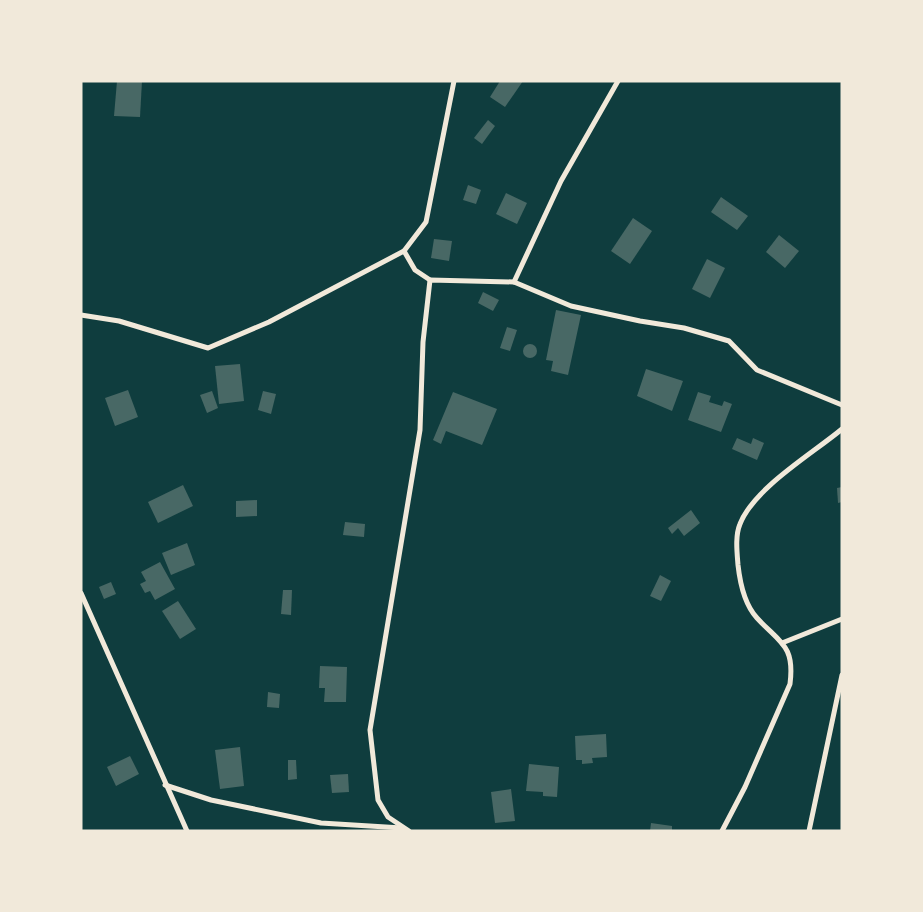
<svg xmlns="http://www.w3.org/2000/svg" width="923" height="912" viewBox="0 0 923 912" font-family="Signika,sans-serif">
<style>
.building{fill:#486865}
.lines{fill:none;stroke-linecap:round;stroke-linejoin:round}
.minor{stroke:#f1e9da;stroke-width:5}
</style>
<rect width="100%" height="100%" fill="#0f3d3e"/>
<g class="building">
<path d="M 117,81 L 142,81 L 140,117 L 114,116 Z"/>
<path d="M 500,81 L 523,81 L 505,107 L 490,97 Z"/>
<path d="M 488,120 L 495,126 L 482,144 L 474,138 Z"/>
<path d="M 468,185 L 481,190 L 476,204 L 463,200 Z"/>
<path d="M 506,193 L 527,203 L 517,224 L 496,214 Z"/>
<path d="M 721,197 L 748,216 L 737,230 L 711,212 Z"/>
<path d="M 633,218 L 652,231 L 630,264 L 611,251 Z"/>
<path d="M 779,235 L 799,251 L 785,268 L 766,252 Z"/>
<path d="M 434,239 L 452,241 L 449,261 L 431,258 Z"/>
<path d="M 707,259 L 725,268 L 710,298 L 692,289 Z"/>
<path d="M 483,292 L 499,300 L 493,311 L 478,303 Z"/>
<path d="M 556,310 L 581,315 L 568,375 L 551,371 L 553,361 L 546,360 Z"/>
<path d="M 507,327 L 517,330 L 510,351 L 500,348 Z"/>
<circle cx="530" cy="351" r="7"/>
<path d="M 240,364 L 244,401 L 219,404 L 215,366 Z"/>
<path d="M 646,369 L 683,381 L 672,411 L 637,396 Z"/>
<path d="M 128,390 L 138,417 L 115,426 L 105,398 Z"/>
<path d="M 212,391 L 218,408 L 207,413 L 200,395 Z"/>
<path d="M 263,391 L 276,394 L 271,414 L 258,410 Z"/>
<path d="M 453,392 L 497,409 L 482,445 L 446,431 L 441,444 L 433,440 Z"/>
<path d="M 698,392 L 711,396 L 709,402 L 722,406 L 724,401 L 732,404 L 721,432 L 688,420 Z"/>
<path d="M 737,438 L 751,444 L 753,438 L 764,443 L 757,460 L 732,449 Z"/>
<path d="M 183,485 L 193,506 L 158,523 L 148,502 Z"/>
<path d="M 842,487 L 842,502 L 838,503 L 837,488 Z"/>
<path d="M 257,500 L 257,516 L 236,517 L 236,501 Z"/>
<path d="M 691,510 L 700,523 L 684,536 L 678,528 L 672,534 L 668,528 Z"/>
<path d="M 345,522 L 365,524 L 364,537 L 343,535 Z"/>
<path d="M 187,543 L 195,565 L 171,575 L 162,553 Z"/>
<path d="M 160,562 L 175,589 L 155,600 L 150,591 L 145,593 L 140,584 L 146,581 L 141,572 Z"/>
<path d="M 660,575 L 671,581 L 661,601 L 650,596 Z"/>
<path d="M 111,582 L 116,594 L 104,599 L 99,587 Z"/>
<path d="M 283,590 L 292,590 L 291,615 L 281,614 Z"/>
<path d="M 178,601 L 196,629 L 180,639 L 162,611 Z"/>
<path d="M 320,666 L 347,667 L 346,702 L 324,702 L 325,688 L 319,688 Z"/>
<path d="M 268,692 L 280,694 L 279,708 L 267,707 Z"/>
<path d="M 606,734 L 607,757 L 592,758 L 593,763 L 582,764 L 582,760 L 576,760 L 575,736 Z"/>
<path d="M 240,747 L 244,786 L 220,789 L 215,750 Z"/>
<path d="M 130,756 L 139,774 L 116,786 L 107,767 Z"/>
<path d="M 288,760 L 296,760 L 297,779 L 288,780 Z"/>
<path d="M 529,764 L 559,767 L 557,797 L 543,796 L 543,792 L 526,791 Z"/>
<path d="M 348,774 L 349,792 L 332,793 L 330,775 Z"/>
<path d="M 511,789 L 515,821 L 495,823 L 491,792 Z"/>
<path d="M 651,823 L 672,826 L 672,831 L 650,831 Z"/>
</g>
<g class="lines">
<g class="minor">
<path d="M 430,280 L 415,270 L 404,251 L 426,222 L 454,81"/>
<path d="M 514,282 L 571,306 L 640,321 L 684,328 L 729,341 L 757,370 L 842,405"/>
<path d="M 81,315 L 119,321 L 208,348 L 269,322 L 404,251"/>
<path d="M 81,593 L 187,831"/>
<path d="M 782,643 L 842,619"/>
<path d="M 165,785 L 211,800 L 321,823 L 402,828"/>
<path d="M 409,831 L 388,817 L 378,800 L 370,730 L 420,430 L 423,342 L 430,280 L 514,282 L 561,181 L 618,81"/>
<path d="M 722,831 L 745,787 L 790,684 C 795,645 780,643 757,618 C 744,604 740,583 738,565 C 737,552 735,536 740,524 C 754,488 812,454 842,429"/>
<path d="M 809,831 L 842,675"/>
</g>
</g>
<rect width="923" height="912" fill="none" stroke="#f1e9da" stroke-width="165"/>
</svg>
